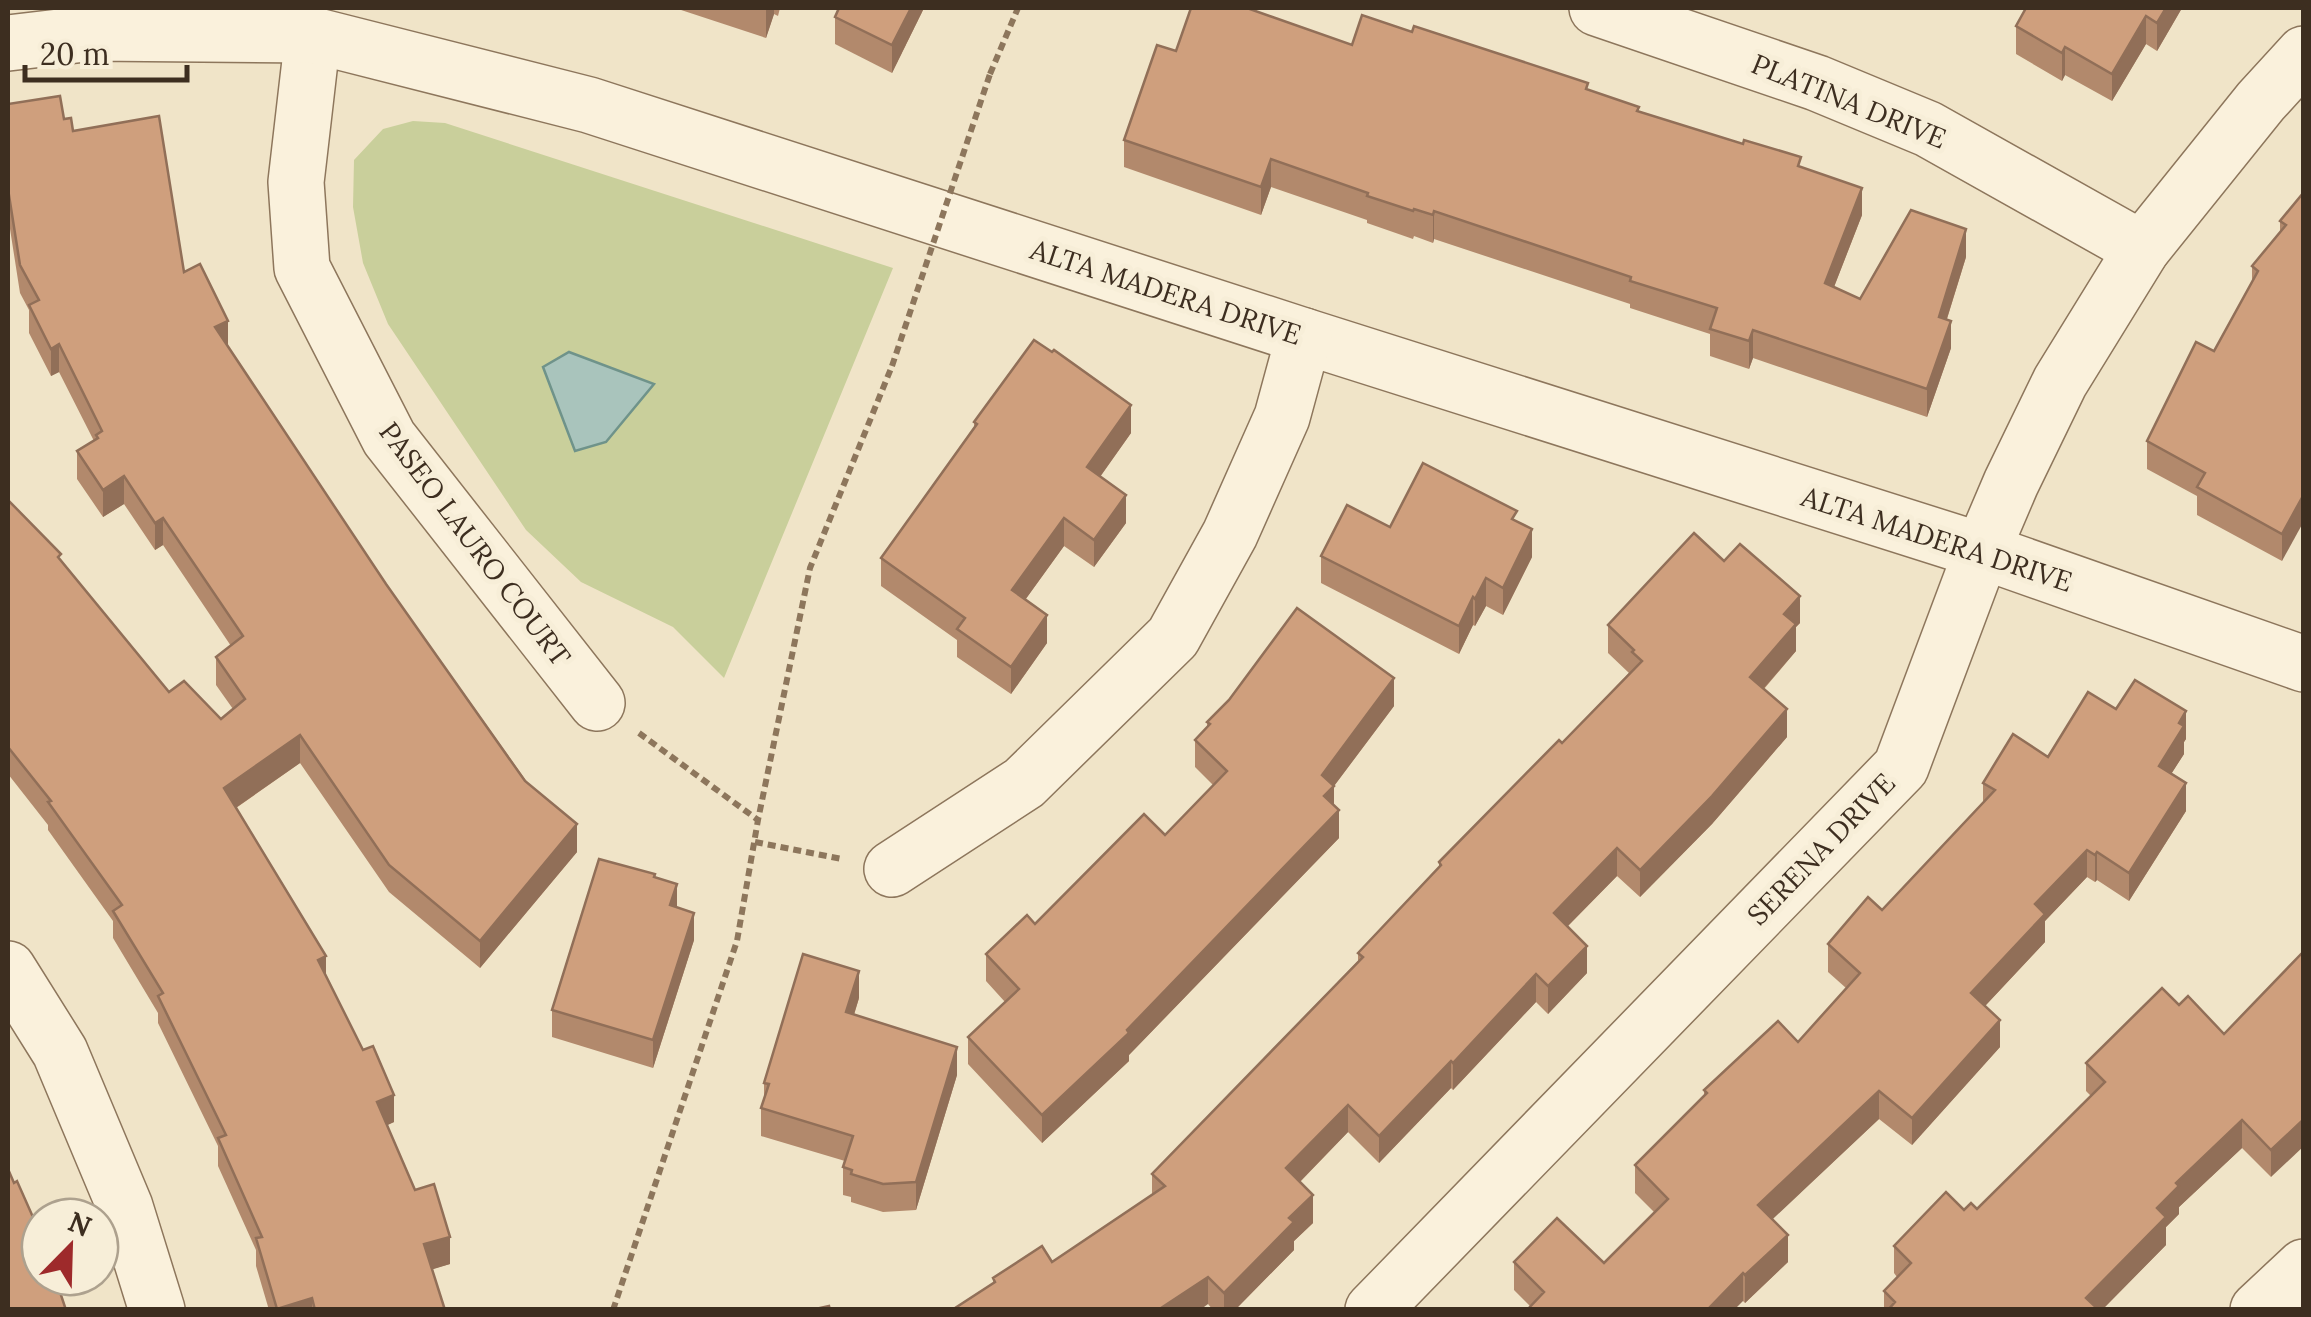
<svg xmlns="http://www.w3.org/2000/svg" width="2311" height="1317" viewBox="0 0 2311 1317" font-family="Lora,serif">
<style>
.green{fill:#c9cf9b}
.water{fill:#a9c4bc;stroke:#6f938a;stroke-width:2.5}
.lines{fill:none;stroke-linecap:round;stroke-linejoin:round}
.street-casing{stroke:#8d765c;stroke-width:58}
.path{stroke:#8d765c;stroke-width:6;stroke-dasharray:8 5;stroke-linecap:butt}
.street{stroke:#faf1dc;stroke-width:55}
.path-bridge{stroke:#8d765c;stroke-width:6;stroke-dasharray:8 5;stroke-linecap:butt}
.wall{fill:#b2896c}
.shaded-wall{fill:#916f58}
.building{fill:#cf9f7d;stroke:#916f58;stroke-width:2.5}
.labels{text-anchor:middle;stroke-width:10;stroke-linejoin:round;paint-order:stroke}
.street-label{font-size:28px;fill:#3d2e20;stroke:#f7eed8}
</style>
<rect width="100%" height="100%" fill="#f0e4c8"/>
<path class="green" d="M 413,121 L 445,123 L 893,268 L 724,678 L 673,627 L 581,582 L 526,530 L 388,324 L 363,263 L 353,207 L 354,160 L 383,129 Z"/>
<path class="water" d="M 569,352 L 654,384 L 606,442 L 575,451 L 543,367 Z"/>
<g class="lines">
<defs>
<g id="street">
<path d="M 1597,8 L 1817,83 L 1928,129 L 2142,249"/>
<path d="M 313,35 L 296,182 L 302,268 L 389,438 L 597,703"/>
<path d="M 8,43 L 93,33 L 313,35 L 589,105 L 1304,336 L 1982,551 L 2304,664"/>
<path d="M 892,869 L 1024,783 L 1173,637 L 1230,534 L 1282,417 L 1304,336"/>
<path d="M 8,969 L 60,1052 L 125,1207 L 157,1310"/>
<path d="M 1373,1310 L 1901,767 L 1982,551 L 2011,483 L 2060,382 L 2142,249 L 2261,101 L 2304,54"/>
<path d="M 2258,1310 L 2304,1267"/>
</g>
</defs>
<use href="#street" class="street-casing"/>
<g class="path">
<path d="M 990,74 L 1018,8"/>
<path d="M 639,733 L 758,820"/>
<path d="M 755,842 L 842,859"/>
<path d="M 613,1310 L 737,941 L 758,820 L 810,568 L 892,366"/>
</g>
<use href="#street" class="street"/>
<path class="path-bridge" d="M 892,366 L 990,74"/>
</g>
<g class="wall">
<path d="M 675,8 L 780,8 L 778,16 L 774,14 L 766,38 Z"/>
<path d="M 924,8 L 892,73 L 835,44 L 835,17 Z"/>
<path d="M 1248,8 L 1352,45 L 1588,90 L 1639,112 L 1801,167 L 1862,215 L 1834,287 L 1860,299 L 1966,257 L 1947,319 L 1951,348 L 1927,417 L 1753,358 L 1749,369 L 1710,356 L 1710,334 L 1630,308 L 1630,304 L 1434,239 L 1433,243 L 1414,236 L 1413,239 L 1367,223 L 1367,220 L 1271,187 L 1261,215 L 1124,167 L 1124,140 L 1176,51 Z"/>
<path d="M 2182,8 L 2157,51 L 2146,44 L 2112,101 L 2065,75 L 2062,81 L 2016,54 L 2016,26 Z"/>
<path d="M 8,104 L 64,119 L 184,272 L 228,346 L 386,584 L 577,852 L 480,968 L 389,892 L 300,763 L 236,808 L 326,976 L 394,1122 L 387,1125 L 415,1190 L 450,1264 L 432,1269 L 445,1310 L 269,1310 L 256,1266 L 256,1250 L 218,1166 L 218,1146 L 158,1023 L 158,1013 L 113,938 L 113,921 L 48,830 L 48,825 L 8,774 L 8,500 L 169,692 L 221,719 L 233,709 L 216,685 L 216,657 L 231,646 L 163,545 L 155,550 L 124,504 L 103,517 L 77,479 L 77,451 L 94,441 L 59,372 L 51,376 L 29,333 L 29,310 L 20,293 L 8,216 Z"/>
<path d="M 2304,192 L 2282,561 L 2197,515 L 2197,496 L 2147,469 L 2147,441 L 2214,351 L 2252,282 L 2252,266 L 2280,232 L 2280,221 Z"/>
<path d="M 974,422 L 1131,433 L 1100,477 L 1126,523 L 1094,567 L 1064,546 L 1025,600 L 1047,643 L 1011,694 L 957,657 L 957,640 L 881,586 L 881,558 L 974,427 Z"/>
<path d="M 1517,521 L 1532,557 L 1503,615 L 1486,606 L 1475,626 L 1473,625 L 1459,654 L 1321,583 L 1321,556 Z"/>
<path d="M 1724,561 L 1800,623 L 1796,627 L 1796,651 L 1764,689 L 1787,737 L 1712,824 L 1640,897 L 1617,876 L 1568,926 L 1587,973 L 1548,1014 L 1536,1002 L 1453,1090 L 1451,1088 L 1379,1163 L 1348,1132 L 1300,1182 L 1313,1223 L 1294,1241 L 1294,1250 L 1235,1310 L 1213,1310 L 1208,1304 L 993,1283 L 993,1278 L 1052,1262 L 1152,1195 L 1152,1174 L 1358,961 L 1358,953 L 1439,868 L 1439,862 L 1562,743 L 1629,673 L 1608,653 L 1608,625 Z"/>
<path d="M 1394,706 L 1334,786 L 1334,805 L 1339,838 L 1129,1055 L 1129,1061 L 1042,1143 L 968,1064 L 968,1037 L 1005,1002 L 986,981 L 986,954 L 1035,924 L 1165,835 L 1213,785 L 1195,767 L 1195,740 L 1207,727 L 1207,722 Z"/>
<path d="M 2116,709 L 2186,739 L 2184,742 L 2184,754 L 2171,774 L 2186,811 L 2129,901 L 2097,880 L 2095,882 L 2087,877 L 2045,921 L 2045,942 L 1985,1006 L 2000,1047 L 1912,1145 L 1879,1119 L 1772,1219 L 1788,1262 L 1745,1303 L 1743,1301 L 1530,1306 L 1514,1290 L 1514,1262 L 1604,1263 L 1655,1213 L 1635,1193 L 1635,1165 L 1704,1095 L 1704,1090 L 1798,1042 L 1846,988 L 1828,972 L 1828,944 L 1882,910 L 1983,803 L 1983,783 L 2048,757 Z"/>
<path d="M 655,877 L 677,907 L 694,940 L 653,1068 L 552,1037 L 552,1010 Z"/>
<path d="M 2304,951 L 2271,1177 L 2242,1148 L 2179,1207 L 2179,1214 L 2166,1227 L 2166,1245 L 2102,1310 L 1884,1310 L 1884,1291 L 1897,1277 L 1894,1273 L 1894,1246 L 1964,1210 L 1977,1209 L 2091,1096 L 2086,1091 L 2086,1063 L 2179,1005 L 2224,1034 Z"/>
<path d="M 859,998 L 854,1015 L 957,1075 L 916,1210 L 883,1212 L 851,1202 L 851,1197 L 843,1195 L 843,1167 L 845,1161 L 761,1136 L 761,1108 L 764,1099 L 764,1083 Z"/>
</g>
<g class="shaded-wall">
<path d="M 766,8 L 774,8 L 774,14 L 766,38 Z"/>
<path d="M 911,8 L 924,8 L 892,73 L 892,45 Z"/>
<path d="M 2166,8 L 2182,8 L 2157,51 L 2157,23 Z"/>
<path d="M 2146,16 L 2146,44 L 2112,101 L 2112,74 Z"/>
<path d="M 2065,47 L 2065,75 L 2062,81 L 2062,53 Z"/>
<path d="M 1271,159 L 1271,187 L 1261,215 L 1261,187 Z"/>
<path d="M 1862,188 L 1862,215 L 1825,310 L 1825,283 Z"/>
<path d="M 1434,211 L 1434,239 L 1433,243 L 1433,215 Z"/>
<path d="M 1966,229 L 1966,257 L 1939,344 L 1939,317 Z"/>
<path d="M 228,321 L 228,348 L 215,327 Z"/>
<path d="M 1951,321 L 1951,348 L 1927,417 L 1927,389 Z"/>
<path d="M 1753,330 L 1753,358 L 1749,369 L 1749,341 Z"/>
<path d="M 59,344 L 59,372 L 51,376 L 51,349 Z"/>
<path d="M 1131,405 L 1131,433 L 1087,495 L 1087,467 Z"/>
<path d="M 124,476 L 124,504 L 103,517 L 103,490 Z"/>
<path d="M 2304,494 L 2304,521 L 2282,561 L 2282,534 Z"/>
<path d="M 1126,495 L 1126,523 L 1094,567 L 1094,540 Z"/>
<path d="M 163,518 L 163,545 L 155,550 L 155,523 Z"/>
<path d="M 1064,518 L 1064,546 L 1012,618 L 1012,590 Z"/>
<path d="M 1532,529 L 1532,557 L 1503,615 L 1503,588 Z"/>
<path d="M 1486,578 L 1486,606 L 1475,626 L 1475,599 Z"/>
<path d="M 1800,596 L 1800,623 L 1796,627 L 1796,651 L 1750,704 L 1750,677 L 1784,614 Z"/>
<path d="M 1473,597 L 1473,625 L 1459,654 L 1459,626 Z"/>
<path d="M 1047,615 L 1047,643 L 1011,694 L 1011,667 Z"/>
<path d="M 1394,678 L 1394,706 L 1334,786 L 1334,814 L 1324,823 L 1322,775 Z"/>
<path d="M 1787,709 L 1787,737 L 1712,824 L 1640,897 L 1640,870 Z"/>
<path d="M 2186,711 L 2186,739 L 2184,742 L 2184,754 L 2159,793 L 2159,766 L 2179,723 Z"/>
<path d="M 300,735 L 300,763 L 224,816 L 224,788 Z"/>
<path d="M 2186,783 L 2186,811 L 2129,901 L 2129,873 Z"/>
<path d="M 1339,810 L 1339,838 L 1129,1055 L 1129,1061 L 1042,1143 L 1042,1115 L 1127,1030 Z"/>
<path d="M 577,824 L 577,852 L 480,968 L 480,941 Z"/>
<path d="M 1617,848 L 1617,876 L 1554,940 L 1554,913 Z"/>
<path d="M 2087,850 L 2087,877 L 2045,921 L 2045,942 L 1971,1021 L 1971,993 L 2035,904 Z"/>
<path d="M 2097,852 L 2097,880 L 2095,882 L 2095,855 Z"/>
<path d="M 677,884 L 677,911 L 670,905 Z"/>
<path d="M 694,913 L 694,940 L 653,1068 L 653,1040 Z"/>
<path d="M 1587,946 L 1587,973 L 1548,1014 L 1548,986 Z"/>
<path d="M 326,956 L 326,984 L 318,960 Z"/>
<path d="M 859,971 L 859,998 L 846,1040 L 846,1012 Z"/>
<path d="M 1536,974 L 1536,1002 L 1453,1090 L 1453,1063 Z"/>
<path d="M 2000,1020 L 2000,1047 L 1912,1145 L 1912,1118 Z"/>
<path d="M 957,1047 L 957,1075 L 916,1210 L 916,1182 Z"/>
<path d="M 1451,1061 L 1451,1088 L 1379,1163 L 1379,1136 Z"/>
<path d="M 1879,1091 L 1879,1119 L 1758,1233 L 1758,1205 Z"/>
<path d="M 394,1095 L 394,1122 L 377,1130 L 377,1102 Z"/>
<path d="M 1348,1105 L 1348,1132 L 1286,1196 L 1286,1168 Z"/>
<path d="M 2304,1119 L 2304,1146 L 2271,1177 L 2271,1150 Z"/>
<path d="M 2242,1120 L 2242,1148 L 2179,1207 L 2179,1214 L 2166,1227 L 2166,1245 L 2102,1310 L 2086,1310 L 2086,1298 L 2176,1183 Z"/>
<path d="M 1313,1195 L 1313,1223 L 1294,1241 L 1294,1250 L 1235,1310 L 1224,1310 L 1224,1293 L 1289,1218 Z"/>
<path d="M 1788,1235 L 1788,1262 L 1745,1303 L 1745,1275 Z"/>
<path d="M 450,1237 L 450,1264 L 424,1272 L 424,1244 Z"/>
<path d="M 1743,1273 L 1743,1301 L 1734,1310 L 1707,1310 Z"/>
<path d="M 1208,1277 L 1208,1304 L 1200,1310 L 1158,1310 Z"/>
<path d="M 312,1298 L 312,1310 L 277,1310 L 277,1309 Z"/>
</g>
<g class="building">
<path d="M 839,8 L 911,8 L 892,45 L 835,17 Z"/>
<path d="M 1191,8 L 1247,8 L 1352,45 L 1362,15 L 1412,32 L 1414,26 L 1588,83 L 1586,89 L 1639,107 L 1637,111 L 1743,144 L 1744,140 L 1801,157 L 1798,166 L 1862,188 L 1825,283 L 1860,299 L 1911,210 L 1966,229 L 1939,317 L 1951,321 L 1927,389 L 1753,330 L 1749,341 L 1710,329 L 1717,308 L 1630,281 L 1631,277 L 1434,211 L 1433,215 L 1414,209 L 1413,211 L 1367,196 L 1368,193 L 1271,159 L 1261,187 L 1124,140 L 1157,45 L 1176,51 Z"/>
<path d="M 2026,8 L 2166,8 L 2157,23 L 2146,16 L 2112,74 L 2065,47 L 2062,53 L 2016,26 Z"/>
<path d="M 60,96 L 64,119 L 71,118 L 73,131 L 159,116 L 184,272 L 200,264 L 228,321 L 215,327 L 386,584 L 525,781 L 577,824 L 480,941 L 389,865 L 300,735 L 224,788 L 326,956 L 318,960 L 363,1050 L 373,1046 L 394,1095 L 377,1102 L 415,1190 L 434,1184 L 450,1237 L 424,1244 L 445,1310 L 315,1310 L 312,1298 L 277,1309 L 256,1238 L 262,1237 L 218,1138 L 226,1135 L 158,996 L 163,993 L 113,911 L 122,905 L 48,802 L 51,801 L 8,747 L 8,500 L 61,554 L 58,557 L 169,692 L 184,681 L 221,719 L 245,699 L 216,657 L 243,636 L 163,518 L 155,523 L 124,476 L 103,490 L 77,451 L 98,438 L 96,435 L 102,431 L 59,344 L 51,349 L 29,305 L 39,300 L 20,265 L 8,189 L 8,104 Z"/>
<path d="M 2304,192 L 2304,494 L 2282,534 L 2197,487 L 2205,473 L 2147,441 L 2196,342 L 2214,351 L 2258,271 L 2252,266 L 2286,225 L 2280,221 Z"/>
<path d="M 1034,340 L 1052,352 L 1054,350 L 1131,405 L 1087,467 L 1126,495 L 1094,540 L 1064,518 L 1012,590 L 1047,615 L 1011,667 L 957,629 L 965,618 L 881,558 L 977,424 L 974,422 Z"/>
<path d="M 1423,463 L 1517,511 L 1512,519 L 1532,529 L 1503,588 L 1486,578 L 1475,599 L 1473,597 L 1459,626 L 1321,556 L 1347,505 L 1390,527 Z"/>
<path d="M 1694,533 L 1724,561 L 1740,544 L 1800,596 L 1784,614 L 1796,624 L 1750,677 L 1787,709 L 1712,796 L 1640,870 L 1617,848 L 1554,913 L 1587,946 L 1548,986 L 1536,974 L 1453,1063 L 1451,1061 L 1379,1136 L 1348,1105 L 1286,1168 L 1313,1195 L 1289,1218 L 1294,1222 L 1224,1293 L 1208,1277 L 1158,1310 L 952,1310 L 995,1282 L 993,1278 L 1042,1246 L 1052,1262 L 1165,1186 L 1152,1174 L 1363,957 L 1358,953 L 1441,865 L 1439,862 L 1559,740 L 1562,743 L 1642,661 L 1632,652 L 1634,650 L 1608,625 Z"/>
<path d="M 1297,608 L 1394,678 L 1322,775 L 1334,786 L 1324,796 L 1339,810 L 1127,1030 L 1129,1033 L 1042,1115 L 968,1037 L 1019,989 L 986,954 L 1027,915 L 1035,924 L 1144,814 L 1165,835 L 1227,771 L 1195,740 L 1210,724 L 1207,722 L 1229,700 Z"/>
<path d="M 2135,680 L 2186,711 L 2179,723 L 2184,726 L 2159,766 L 2186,783 L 2129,873 L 2097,852 L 2095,855 L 2087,850 L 2035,904 L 2045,914 L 1971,993 L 2000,1020 L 1912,1118 L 1879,1091 L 1758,1205 L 1788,1235 L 1745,1275 L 1743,1273 L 1707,1310 L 1527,1310 L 1544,1292 L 1514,1262 L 1557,1218 L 1604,1263 L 1668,1199 L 1635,1165 L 1707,1093 L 1704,1090 L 1778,1021 L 1798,1042 L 1860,973 L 1828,944 L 1868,897 L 1882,910 L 1995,790 L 1983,783 L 2013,734 L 2048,757 L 2088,692 L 2116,709 Z"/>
<path d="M 599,859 L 655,874 L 654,877 L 677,884 L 670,905 L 694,913 L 653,1040 L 552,1010 Z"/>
<path d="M 2304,951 L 2304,1119 L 2271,1150 L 2242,1120 L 2176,1183 L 2179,1186 L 2157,1208 L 2166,1217 L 2086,1298 L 2099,1310 L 1888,1310 L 1895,1302 L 1884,1291 L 1911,1263 L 1894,1246 L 1946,1192 L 1964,1210 L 1971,1203 L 1977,1209 L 2105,1082 L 2086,1063 L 2162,988 L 2179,1005 L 2188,996 L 2224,1034 Z"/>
<path d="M 803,954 L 859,971 L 846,1012 L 957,1047 L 916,1182 L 883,1184 L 851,1174 L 852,1170 L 843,1167 L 853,1136 L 761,1108 L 769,1084 L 764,1083 Z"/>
<path d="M 8,1169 L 14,1183 L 17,1181 L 40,1233 L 40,1277 L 55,1277 L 66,1310 L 8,1310 Z"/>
<path d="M 829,1306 L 830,1310 L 811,1310 Z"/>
</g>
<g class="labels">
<g class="street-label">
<text transform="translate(1849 101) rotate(22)" y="10">PLATINA DRIVE</text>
<text transform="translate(1166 292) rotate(18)" y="10">ALTA MADERA DRIVE</text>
<text transform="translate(1937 539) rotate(18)" y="10">ALTA MADERA DRIVE</text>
<text transform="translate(475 544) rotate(53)" y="10">PASEO LAURO COURT</text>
<text transform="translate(1821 849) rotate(-46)" y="10">SERENA DRIVE</text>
</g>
</g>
<rect width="2311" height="1317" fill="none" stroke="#3d2e20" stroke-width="20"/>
<g transform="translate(70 1247) rotate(23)"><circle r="48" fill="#f7eed8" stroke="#ada18e" stroke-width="2.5"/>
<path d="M0-8L18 38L0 25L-18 38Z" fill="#9e2a2b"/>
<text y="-15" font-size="28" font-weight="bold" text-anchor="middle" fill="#3d2e20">N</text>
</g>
<path d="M25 65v15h162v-15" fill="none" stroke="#3d2e20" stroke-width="5"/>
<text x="40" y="65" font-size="30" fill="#3d2e20" stroke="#f7eed8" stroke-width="8" paint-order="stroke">20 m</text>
</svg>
